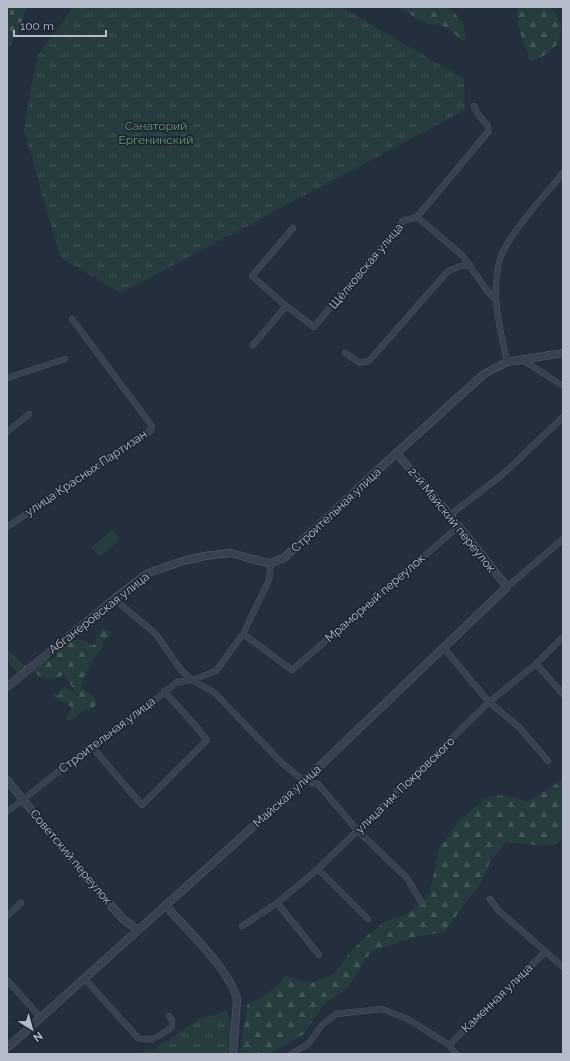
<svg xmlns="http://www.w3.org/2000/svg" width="570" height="1061" viewBox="0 0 570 1061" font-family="Raleway,sans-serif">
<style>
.grass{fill:url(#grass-tufts)}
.forest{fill:url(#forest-firs)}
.cemetery{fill:url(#cemetery-stones)}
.pitch{fill:#263c3f}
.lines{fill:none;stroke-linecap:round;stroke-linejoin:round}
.minor-casing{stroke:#565f6c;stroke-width:6}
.tertiary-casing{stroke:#565f6c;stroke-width:8}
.minor{stroke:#38414e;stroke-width:5.5}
.tertiary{stroke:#38414e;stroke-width:7}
.labels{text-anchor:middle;stroke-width:3.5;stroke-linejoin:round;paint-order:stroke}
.park-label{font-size:12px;fill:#6b9a76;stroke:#1d2633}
.street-label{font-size:12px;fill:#b4bcc9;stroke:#1d2633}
</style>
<defs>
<pattern id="grass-tufts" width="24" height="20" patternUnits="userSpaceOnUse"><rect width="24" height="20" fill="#263c3f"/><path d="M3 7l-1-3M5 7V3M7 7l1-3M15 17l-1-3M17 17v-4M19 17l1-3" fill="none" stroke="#435659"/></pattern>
<pattern id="forest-firs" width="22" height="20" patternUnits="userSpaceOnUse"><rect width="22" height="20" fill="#263c3f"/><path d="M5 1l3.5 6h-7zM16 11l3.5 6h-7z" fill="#435659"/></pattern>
<pattern id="cemetery-stones" width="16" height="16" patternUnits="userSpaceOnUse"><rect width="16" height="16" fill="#263c3f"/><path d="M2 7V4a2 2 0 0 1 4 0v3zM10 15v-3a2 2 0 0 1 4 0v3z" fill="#435659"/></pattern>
</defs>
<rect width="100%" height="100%" fill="#242f3e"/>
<g class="grass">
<path d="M 74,7 L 341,7 L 464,79 L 465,110 L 121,293 L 60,257 L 24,130 L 37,56 Z"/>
<path d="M 227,1011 L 231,1028 L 227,1054 L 133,1054 L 153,1050 L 200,1019 Z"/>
</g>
<g class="forest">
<path d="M 396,7 L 448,7 L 463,22 L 466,41 L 460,39 L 447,27 L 427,23 Z"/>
<path d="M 518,7 L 553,7 L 552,10 C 556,15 562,21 561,27 C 561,32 558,35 560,40 C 554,49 542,59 531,61 L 528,57 L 528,52 C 523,43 514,17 518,7 Z"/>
<path d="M 103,628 L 112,632 L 102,644 L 103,647 L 93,659 L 80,687 L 93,696 L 96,701 L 96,705 C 92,709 89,708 84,710 C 78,714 76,719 68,721 L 66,717 L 72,707 L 53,696 L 53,693 L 60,695 L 60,691 L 64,687 L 79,696 L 79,694 C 71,689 70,680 64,675 C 53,680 42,681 34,671 L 44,662 L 54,658 C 59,643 80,633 92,646 L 97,642 L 96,636 Z"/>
<path d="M 7,650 L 27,667 L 20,673 C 10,669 7,659 7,650 Z"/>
<path d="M 563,780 L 563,840 L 548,846 L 505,842 L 491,860 L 481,882 L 444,932 L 415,937 L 371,951 L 348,988 L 325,1003 L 304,1034 L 269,1054 L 240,1054 L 247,1005 L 270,992 L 286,976 L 311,983 L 334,974 L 351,951 L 370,933 L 385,922 L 408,913 L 430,892 L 439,848 L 460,819 L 488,797 L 506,795 L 527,802 Z"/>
</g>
<path class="cemetery" d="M 7,7 L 26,8 L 22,25 L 7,50 Z"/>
<path class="pitch" d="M 112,530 L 120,540 L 99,557 L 91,547 Z"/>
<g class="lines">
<defs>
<g id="minor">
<path d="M 417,217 L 462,255 L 488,292 L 496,299"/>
<path d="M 286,306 L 252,276 L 293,228"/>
<path d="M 253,345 L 286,306 L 314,327 L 403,221 L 417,217 L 488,132 L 488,126 L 478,114 L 474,106"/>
<path d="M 345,353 L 360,363 L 369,361 L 448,271 L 461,266 L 470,265"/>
<path d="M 521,359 L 563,386"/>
<path d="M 507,362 C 500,328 490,293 500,259 C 507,236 546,194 563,173"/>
<path d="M 7,378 L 65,359"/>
<path d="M 7,432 L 29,414"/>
<path d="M 450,515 L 502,475 L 563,417"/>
<path d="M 7,527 L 139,439 L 151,430 L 152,426 L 72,319"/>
<path d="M 507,587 L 563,539"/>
<path d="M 114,599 L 156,634 L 181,670 L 192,680 L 215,693 L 282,763 L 304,781 L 318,784 L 358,831 L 407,878 L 422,903"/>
<path d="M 243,634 L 292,670 L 459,526"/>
<path d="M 443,647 L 489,702 L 519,727 L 548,761"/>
<path d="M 536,664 L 563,694"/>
<path d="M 91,746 L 142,805 L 207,740 L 193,723 L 164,691"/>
<path d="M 7,812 L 91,746 L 137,715 L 177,682 L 192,680 L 216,671 L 243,634 L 269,580 L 271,563"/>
<path d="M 318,869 L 368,919"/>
<path d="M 490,899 L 498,910 L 563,967"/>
<path d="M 277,903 L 319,955"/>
<path d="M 7,916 L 21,903"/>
<path d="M 242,926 L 277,903 L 318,869 L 489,702 L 536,664 L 563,637"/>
<path d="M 84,978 L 138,1038 C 152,1043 161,1035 172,1027 L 172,1020 L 169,1016"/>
<path d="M 7,980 L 40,1017"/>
<path d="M 449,1045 L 545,952"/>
<path d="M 291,1054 L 308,1044 L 322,1025 L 336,1014 L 382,1009 L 408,1019 L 449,1045 L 456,1054"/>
</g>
<g id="tertiary">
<path d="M 7,687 L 114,599 L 148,573 L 183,561 L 205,556 L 231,553 L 263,562 L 271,563 L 284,558 L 381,467 L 484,374 L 507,362 L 563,353"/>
<path d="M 7,780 L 84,875 L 123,919 L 138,930"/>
<path d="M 166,906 C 185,928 233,973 237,1000 L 233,1054"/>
<path d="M 7,1048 L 304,781 L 507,587 L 450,515 L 397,454"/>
</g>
</defs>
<use href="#minor" class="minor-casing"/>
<use href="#tertiary" class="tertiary-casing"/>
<use href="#minor" class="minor"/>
<use href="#tertiary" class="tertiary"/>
</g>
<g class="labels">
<g class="park-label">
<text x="156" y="130">Санаторий<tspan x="156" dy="14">Ергенинский</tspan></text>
</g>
<g class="street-label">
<text transform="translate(366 266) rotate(-50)" y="4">Щёлковская улица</text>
<text transform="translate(86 473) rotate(-34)" y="4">улица Красных Партизан</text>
<text transform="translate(336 510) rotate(-43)" y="4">Строительная улица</text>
<text transform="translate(452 520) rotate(51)" y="4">2-й Майский переулок</text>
<text transform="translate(375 598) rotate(-41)" y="4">Мраморный переулок</text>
<text transform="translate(99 613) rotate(-38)" y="4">Абганеровская улица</text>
<text transform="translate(107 735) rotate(-37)" y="4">Строительная улица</text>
<text transform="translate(405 785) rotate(-44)" y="4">улица им. Покровского</text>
<text transform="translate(287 796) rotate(-42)" y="4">Майская улица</text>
<text transform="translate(71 857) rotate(50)" y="4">Советский переулок</text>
<text transform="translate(497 998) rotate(-44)" y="4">Каменная улица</text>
</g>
</g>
<rect width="570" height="1061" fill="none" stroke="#b4bcc9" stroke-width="16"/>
<g transform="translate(32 1029) rotate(143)" stroke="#1d2633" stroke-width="3" paint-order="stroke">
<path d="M0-3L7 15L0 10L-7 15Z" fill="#b4bcc9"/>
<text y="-6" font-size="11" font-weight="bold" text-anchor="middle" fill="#b4bcc9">N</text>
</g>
<path d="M14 30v6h92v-6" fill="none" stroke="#b4bcc9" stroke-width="2"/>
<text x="20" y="30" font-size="12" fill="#b4bcc9" stroke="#1d2633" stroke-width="3" paint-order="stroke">100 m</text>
</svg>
